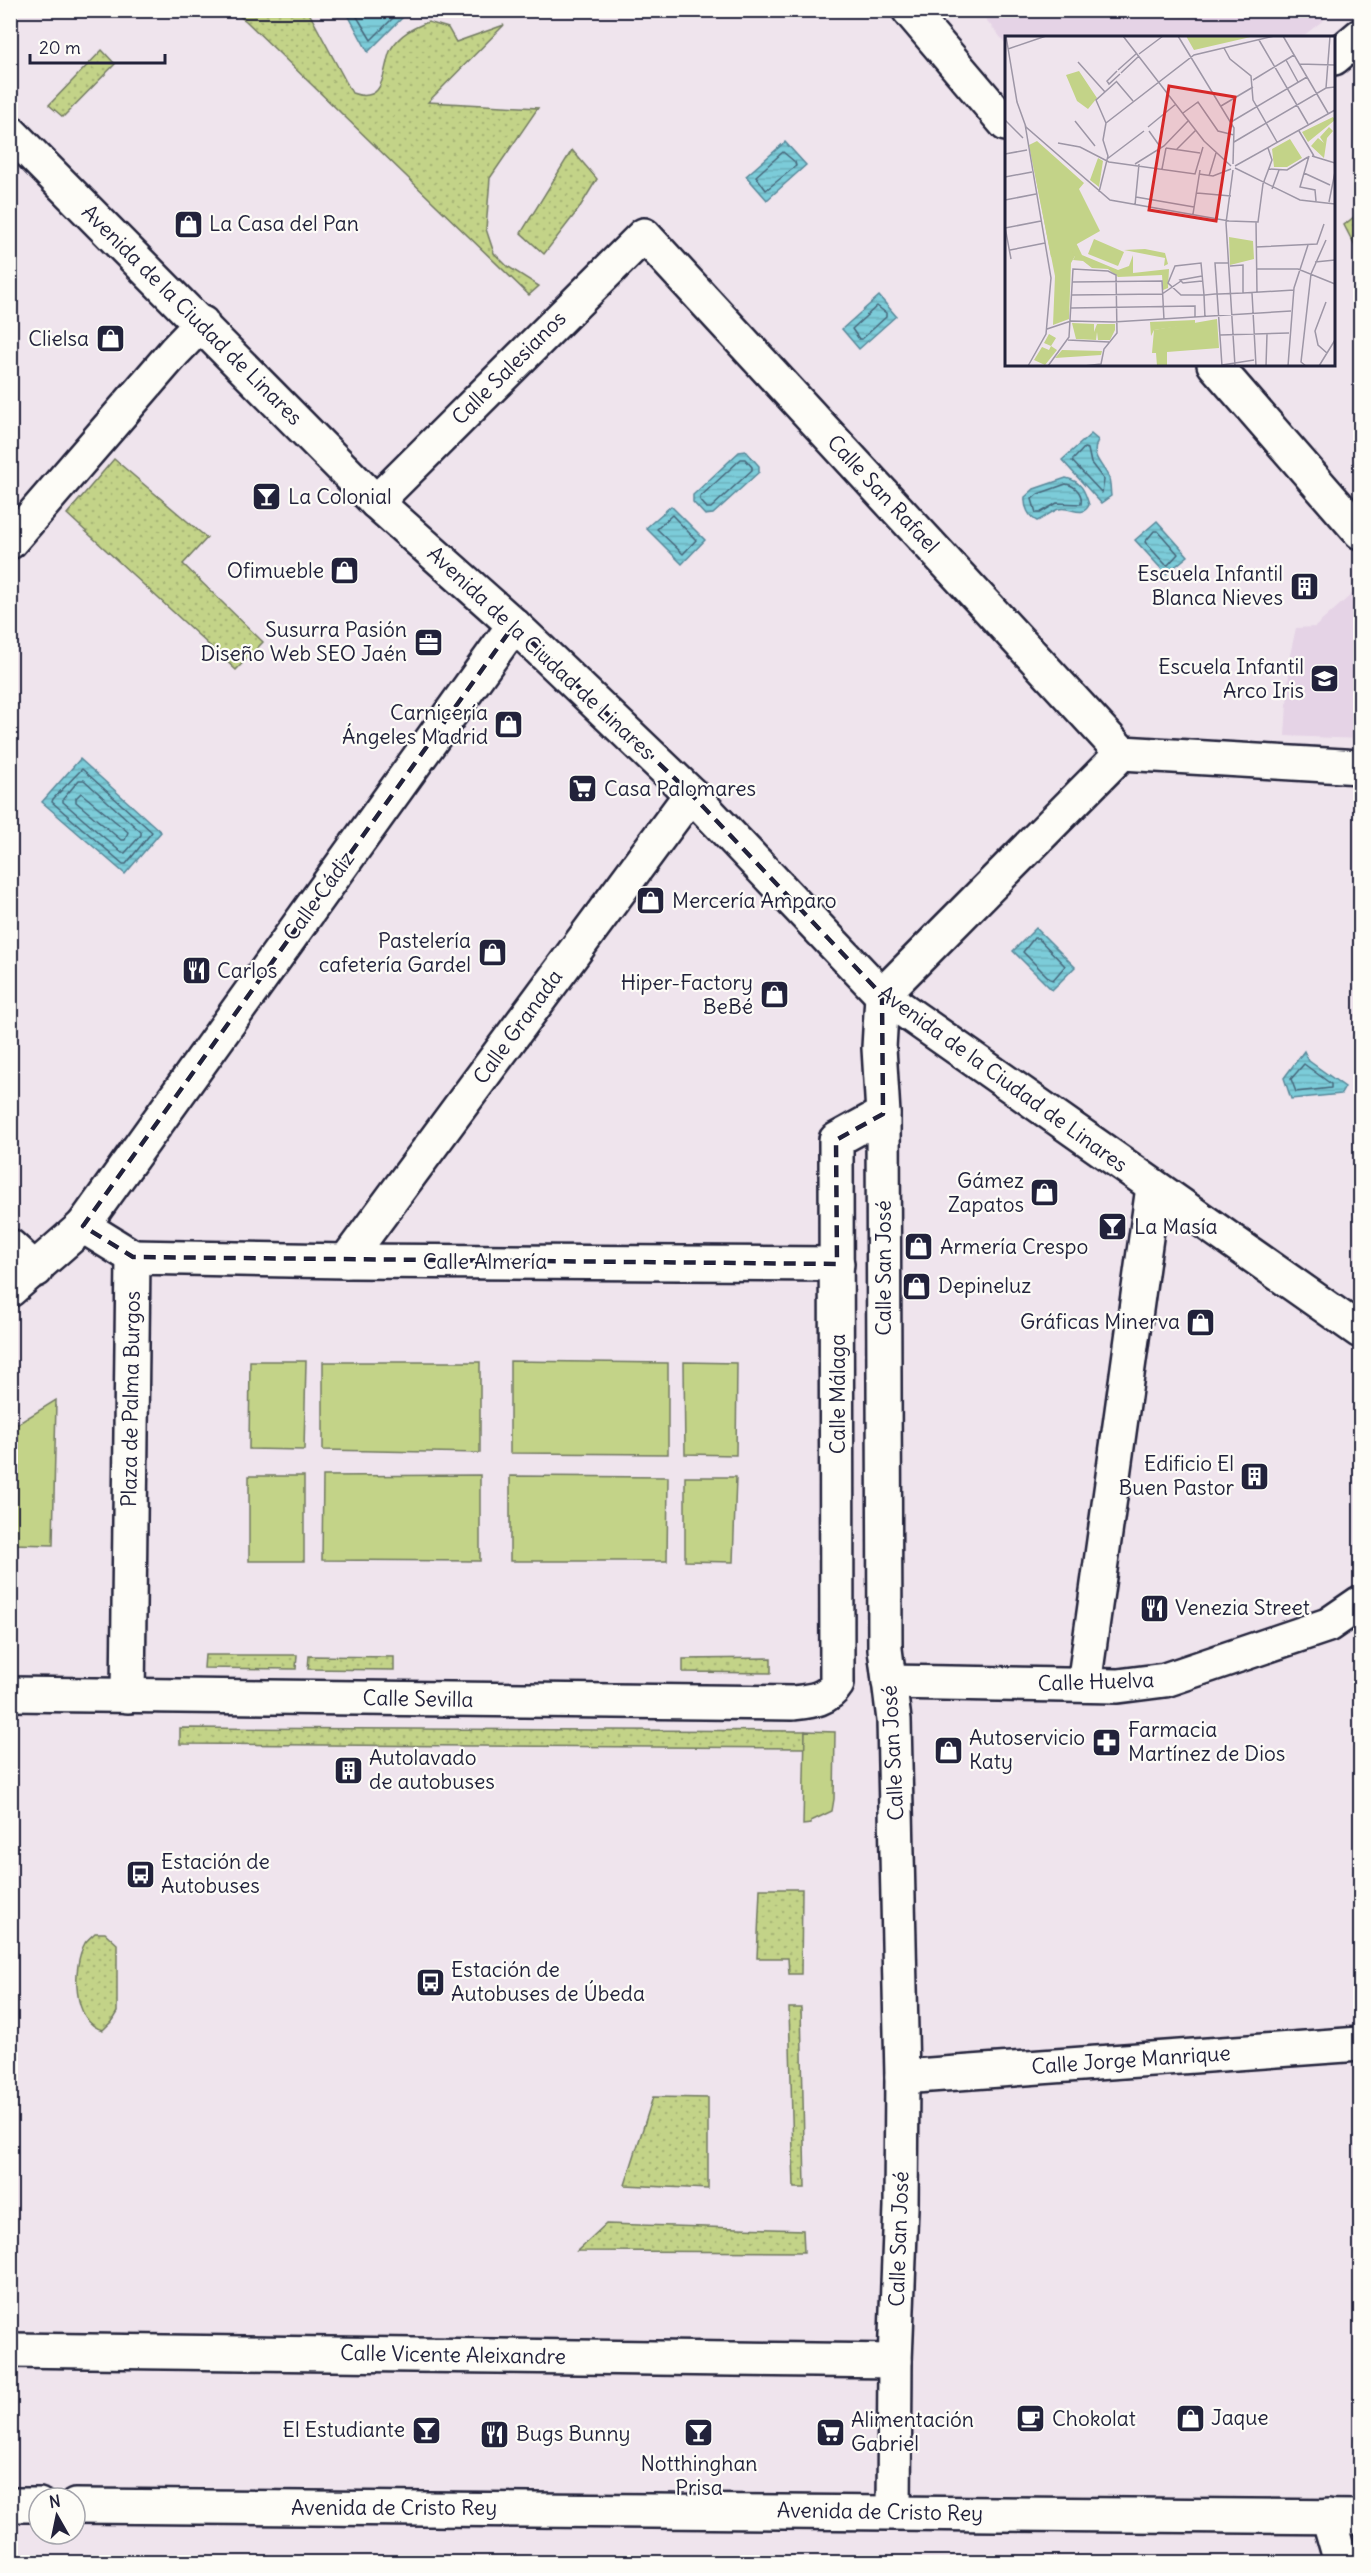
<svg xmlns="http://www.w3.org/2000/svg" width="1371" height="2573" viewBox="0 0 1371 2573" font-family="Delius,sans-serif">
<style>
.built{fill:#e5d3e6}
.grass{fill:url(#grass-dots);stroke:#727a62;stroke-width:1.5}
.green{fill:#c3d388;stroke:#727a62;stroke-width:1.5}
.water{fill:url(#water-rules);stroke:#58889a;stroke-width:1.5}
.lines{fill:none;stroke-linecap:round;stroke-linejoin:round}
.shore{stroke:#46667a;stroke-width:1.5}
.pedestrian-casing{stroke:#22223b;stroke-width:38}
.minor-casing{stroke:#22223b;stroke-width:38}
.tertiary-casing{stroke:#22223b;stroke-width:38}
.secondary-casing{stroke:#22223b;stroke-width:38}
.pedestrian{stroke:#fdfcf7;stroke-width:33}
.minor{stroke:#fdfcf7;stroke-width:33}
.tertiary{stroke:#fdfcf7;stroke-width:33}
.secondary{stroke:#fdfcf7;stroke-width:33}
.marked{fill:none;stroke:#22223b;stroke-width:4.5;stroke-dasharray:12 8;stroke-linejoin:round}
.labels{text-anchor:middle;stroke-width:4.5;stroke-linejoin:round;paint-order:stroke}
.poi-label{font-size:21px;fill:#22223b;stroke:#fdfcf7;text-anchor:start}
.street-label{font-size:21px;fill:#22223b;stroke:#fdfcf7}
.inset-road{fill:none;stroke:#9d96a6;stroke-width:1.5}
.view{fill:#d62828;fill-opacity:0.15;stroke:#d62828;stroke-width:3}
.inset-edge{fill:none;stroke:#22223b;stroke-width:3}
</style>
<defs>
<pattern id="grass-dots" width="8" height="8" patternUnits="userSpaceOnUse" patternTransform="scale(1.5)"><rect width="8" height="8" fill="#c3d388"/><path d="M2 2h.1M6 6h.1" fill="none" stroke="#a7b576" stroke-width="1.8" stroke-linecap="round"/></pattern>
<pattern id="water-rules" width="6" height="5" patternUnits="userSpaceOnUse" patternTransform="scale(1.5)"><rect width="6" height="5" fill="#7cccd9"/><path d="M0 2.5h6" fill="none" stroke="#6bafbb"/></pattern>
</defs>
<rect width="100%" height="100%" fill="#efe4ed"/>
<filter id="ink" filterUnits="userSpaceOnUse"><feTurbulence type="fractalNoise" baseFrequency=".0167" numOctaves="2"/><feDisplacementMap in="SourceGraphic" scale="12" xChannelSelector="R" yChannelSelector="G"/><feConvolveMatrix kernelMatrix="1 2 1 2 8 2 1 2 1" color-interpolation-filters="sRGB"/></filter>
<g filter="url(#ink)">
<g class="built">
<path d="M 979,11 L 1335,11 L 1302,37 L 1006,38 L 1006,44 Z"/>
<path d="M 1353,593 L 1360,601 L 1360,739 L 1285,736 L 1290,655 L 1296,628 L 1315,627 Z"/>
</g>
<g class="grass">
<path d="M 232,11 L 308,11 L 352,93 C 388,106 382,66 391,49 C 400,34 413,28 428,22 L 448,28 L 456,42 L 504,25 L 428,102 L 538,108 L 490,178 L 486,229 L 494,253 L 507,266 L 539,286 L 529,295 L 246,21 Z"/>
<path d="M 102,50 L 115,64 L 63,117 L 49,105 Z"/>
<path d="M 572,150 L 597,179 L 578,210 L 544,254 L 521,233 Z"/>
<path d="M 1360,212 L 1360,256 L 1344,225 Z"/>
<path d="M 114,459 L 207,538 L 183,564 L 263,642 L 236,670 L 67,514 Z"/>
<path d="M 205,1655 L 297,1655 L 296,1669 L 204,1668 Z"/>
<path d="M 309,1656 L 394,1657 L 394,1670 L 308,1669 Z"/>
<path d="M 771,1658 L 771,1673 L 683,1672 L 683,1659 Z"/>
<path d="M 180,1728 L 805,1731 L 805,1748 L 180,1744 Z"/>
<path d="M 760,1889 L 802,1889 L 801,1974 L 789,1974 L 788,1958 L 757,1958 Z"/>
<path d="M 95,1933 L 105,1933 L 117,1944 L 117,2012 L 111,2022 L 103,2030 C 72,2023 72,1966 85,1943 C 87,1940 92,1936 95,1933 Z"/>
<path d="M 789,2008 L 801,2008 L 805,2188 L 794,2188 Z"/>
<path d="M 653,2097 L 708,2098 L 708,2189 L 625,2185 Z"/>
<path d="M 606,2224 L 803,2230 L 804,2252 L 577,2251 Z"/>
</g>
<g class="green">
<path d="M 250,1361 L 306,1361 L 304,1450 L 249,1449 Z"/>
<path d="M 510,1361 L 668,1363 L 668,1454 L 510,1453 Z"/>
<path d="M 323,1362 L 480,1362 L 480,1453 L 323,1450 Z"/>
<path d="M 684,1362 L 737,1363 L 736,1455 L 685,1454 Z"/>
<path d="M 56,1400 L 53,1545 L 11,1544 L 11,1428 Z"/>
<path d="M 480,1475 L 480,1561 L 322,1560 L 323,1476 Z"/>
<rect x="249" y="1476" width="55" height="85"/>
<path d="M 510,1476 L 668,1477 L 667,1561 L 510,1561 Z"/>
<path d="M 685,1477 L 736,1477 L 733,1562 L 685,1561 Z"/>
<path d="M 805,1731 L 835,1732 L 834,1799 L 832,1811 L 811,1821 L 811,1824 L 803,1825 Z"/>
</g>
<g class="water">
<path d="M 346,11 L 409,11 L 368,52 Z"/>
<path d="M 785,142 L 806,165 L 767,200 L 746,176 Z"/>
<path d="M 879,296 L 896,316 L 859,349 L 842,329 Z"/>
<path d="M 1091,434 L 1098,440 C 1090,457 1101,462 1108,476 C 1111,482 1110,490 1111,496 L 1101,503 L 1062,460 Z"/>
<path d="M 746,451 L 759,466 L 759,472 L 713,514 L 705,515 L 693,502 L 693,495 L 739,452 Z"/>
<path d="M 1066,478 C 1081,481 1085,491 1089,505 C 1082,519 1071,506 1059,509 C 1052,511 1044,518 1037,521 C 1029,517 1024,507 1025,497 L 1034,489 Z"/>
<path d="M 671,506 L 705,540 L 682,564 L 646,528 Z"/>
<path d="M 1157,521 L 1188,556 L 1166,574 L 1135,540 Z"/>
<path d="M 80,759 L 161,832 L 125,874 L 42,802 Z"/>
<path d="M 1036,928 L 1075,967 L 1052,990 L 1013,951 Z"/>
<path d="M 1304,1051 L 1309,1061 L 1345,1087 L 1341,1094 L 1291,1099 L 1284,1078 Z"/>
</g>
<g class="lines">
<g class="shore">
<path d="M 353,10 L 371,40 L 401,10"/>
<path d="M 783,152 L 795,162 L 796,166 L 766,190 L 756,176 Z"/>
<path d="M 877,306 L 886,313 L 886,317 L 862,339 L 859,339 L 852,329 Z"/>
<path d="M 1084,448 L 1088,449 L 1091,463 L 1104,480 L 1102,493 L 1072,461 Z"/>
<path d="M 741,459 L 745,459 L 752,467 L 752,470 L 711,508 L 707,508 L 700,500 L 700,497 Z"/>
<path d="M 1066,484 C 1076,486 1083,494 1081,504 L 1057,503 L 1040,513 L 1036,513 L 1032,499 L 1038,494 Z"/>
<path d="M 672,515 L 696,540 L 683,554 L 657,529 Z"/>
<path d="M 1154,531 L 1158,531 L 1178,554 L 1168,565 L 1165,564 L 1145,542 Z"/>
<path d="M 82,769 L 152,832 L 126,864 L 123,864 L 52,802 L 53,799 Z"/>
<path d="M 79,780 L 84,780 L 141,832 L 141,835 L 125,853 L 122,853 L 63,802 L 63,799 Z"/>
<path d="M 81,793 L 128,832 L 125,840 L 121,840 L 76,802 L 76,798 Z"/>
<path d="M 1034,938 L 1038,938 L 1065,966 L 1053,980 L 1050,979 L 1023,952 Z"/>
<path d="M 1304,1064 L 1331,1084 L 1331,1088 L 1296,1092 L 1291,1079 Z"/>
</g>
<defs>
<path id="pedestrian" d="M 1328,2516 L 1341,2562"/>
<g id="minor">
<path d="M 909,10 L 1006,124"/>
<path d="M 1334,58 L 1360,36"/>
<path d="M 1214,364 L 1360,532"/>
<path d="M 376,502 L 644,235 L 1122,753 L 1360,767"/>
<path d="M 10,542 L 175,351 L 202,323"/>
<path d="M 83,1226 L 133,1257"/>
<path d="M 10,1246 L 36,1270"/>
<path d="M 133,1257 L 346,1261 L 837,1264"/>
<path d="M 346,1261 L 691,794"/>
<path d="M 10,1290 L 83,1226 L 514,625"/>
<path d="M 889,1682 L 1118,1686 L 1165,1680 L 1328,1625 L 1360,1603"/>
<path d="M 1084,1685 L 1153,1187"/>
<path d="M 10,1694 L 793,1703 C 810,1701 827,1700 837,1684 L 836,1140 L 883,1114"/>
<path d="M 128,1696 L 133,1257"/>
<path d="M 902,2077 L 1360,2044"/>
<path d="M 10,2350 L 895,2361"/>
<path d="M 894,2512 L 895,2361 L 901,2207 L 902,2077 L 894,1720 L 885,1649 L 883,1114 L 879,1048 L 882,995 L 1122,753"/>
</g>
<g id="tertiary">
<path d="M 10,2505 L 39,2505"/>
<path d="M 75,2506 L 1360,2517"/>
</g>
<path id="secondary" d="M 10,132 L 376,502 L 514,625 L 691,794 L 882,995 L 1360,1331"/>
</defs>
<use href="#pedestrian" class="pedestrian-casing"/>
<use href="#minor" class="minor-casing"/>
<use href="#tertiary" class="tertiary-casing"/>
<use href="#secondary" class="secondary-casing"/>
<use href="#pedestrian" class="pedestrian"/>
<use href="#minor" class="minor"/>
<use href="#tertiary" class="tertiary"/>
<use href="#secondary" class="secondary"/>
</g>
</g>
<path class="marked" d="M 514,625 L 691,794 L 882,995 L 883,1114 L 836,1140 L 837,1264 L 133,1257 L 83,1226 Z"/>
<defs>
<symbol id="shop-square" viewBox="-11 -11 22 22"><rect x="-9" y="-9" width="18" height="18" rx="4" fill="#22223b" stroke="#fdfcf7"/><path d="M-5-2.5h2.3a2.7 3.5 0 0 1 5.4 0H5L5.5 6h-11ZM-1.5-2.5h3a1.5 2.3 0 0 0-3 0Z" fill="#fff"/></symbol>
<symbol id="bar-square" viewBox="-11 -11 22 22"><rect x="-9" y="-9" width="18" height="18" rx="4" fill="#22223b" stroke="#fdfcf7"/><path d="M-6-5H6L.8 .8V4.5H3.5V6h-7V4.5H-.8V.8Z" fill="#fff"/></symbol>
<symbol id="building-square" viewBox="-11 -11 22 22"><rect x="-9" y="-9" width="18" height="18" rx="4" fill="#22223b" stroke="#fdfcf7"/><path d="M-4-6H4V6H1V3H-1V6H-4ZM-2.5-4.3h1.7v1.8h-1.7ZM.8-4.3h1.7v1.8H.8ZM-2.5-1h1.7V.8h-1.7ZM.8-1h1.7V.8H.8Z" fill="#fff"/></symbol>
<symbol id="office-square" viewBox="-11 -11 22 22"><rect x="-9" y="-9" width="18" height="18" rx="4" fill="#22223b" stroke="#fdfcf7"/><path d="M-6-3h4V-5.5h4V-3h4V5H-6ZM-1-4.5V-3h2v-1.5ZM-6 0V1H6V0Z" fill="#fff"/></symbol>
<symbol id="school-square" viewBox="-11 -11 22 22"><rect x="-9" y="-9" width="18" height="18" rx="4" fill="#22223b" stroke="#fdfcf7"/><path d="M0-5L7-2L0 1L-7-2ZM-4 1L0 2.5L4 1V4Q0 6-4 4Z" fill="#fff"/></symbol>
<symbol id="supermarket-square" viewBox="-11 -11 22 22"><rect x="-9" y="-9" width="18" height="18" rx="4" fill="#22223b" stroke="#fdfcf7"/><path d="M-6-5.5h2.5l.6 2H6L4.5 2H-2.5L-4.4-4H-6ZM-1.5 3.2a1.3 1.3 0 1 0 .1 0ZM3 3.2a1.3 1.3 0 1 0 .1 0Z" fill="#fff"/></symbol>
<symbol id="restaurant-square" viewBox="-11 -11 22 22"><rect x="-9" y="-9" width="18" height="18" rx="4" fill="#22223b" stroke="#fdfcf7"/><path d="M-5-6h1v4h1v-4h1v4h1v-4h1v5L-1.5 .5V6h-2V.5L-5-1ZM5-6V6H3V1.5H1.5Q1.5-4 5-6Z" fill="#fff"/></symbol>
<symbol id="pharmacy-square" viewBox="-11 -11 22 22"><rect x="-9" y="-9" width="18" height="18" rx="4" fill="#22223b" stroke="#fdfcf7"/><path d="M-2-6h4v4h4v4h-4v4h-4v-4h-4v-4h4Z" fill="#fff"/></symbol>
<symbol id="bus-square" viewBox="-11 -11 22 22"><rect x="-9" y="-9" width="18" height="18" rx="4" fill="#22223b" stroke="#fdfcf7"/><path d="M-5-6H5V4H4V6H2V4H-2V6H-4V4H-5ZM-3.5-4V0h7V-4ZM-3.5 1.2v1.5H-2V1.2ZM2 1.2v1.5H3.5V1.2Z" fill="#fff"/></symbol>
<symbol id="cafe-square" viewBox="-11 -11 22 22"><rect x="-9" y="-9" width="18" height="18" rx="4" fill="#22223b" stroke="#fdfcf7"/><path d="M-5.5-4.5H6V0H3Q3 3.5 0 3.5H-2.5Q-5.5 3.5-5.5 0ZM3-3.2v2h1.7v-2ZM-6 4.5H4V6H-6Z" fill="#fff"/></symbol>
</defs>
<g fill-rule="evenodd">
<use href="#shop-square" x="172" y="208" width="33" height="33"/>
<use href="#shop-square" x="94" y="322" width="33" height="33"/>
<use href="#bar-square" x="250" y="480" width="33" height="33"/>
<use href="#shop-square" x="328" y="554" width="33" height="33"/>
<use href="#building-square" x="1288" y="570" width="33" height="33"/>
<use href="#office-square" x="412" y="626" width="33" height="33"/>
<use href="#school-square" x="1308" y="662" width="33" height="33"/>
<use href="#shop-square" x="492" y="708" width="33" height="33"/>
<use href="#supermarket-square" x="566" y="772" width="33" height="33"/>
<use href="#shop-square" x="634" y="884" width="33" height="33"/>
<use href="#shop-square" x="476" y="936" width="33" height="33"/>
<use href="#restaurant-square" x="180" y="954" width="33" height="33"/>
<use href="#shop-square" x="758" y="978" width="33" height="33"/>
<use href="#shop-square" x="1028" y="1176" width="33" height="33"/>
<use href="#bar-square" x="1096" y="1210" width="33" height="33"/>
<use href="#shop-square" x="902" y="1230" width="33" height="33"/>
<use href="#shop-square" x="900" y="1270" width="33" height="33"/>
<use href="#shop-square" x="1184" y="1306" width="33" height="33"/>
<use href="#building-square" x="1238" y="1460" width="33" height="33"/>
<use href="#restaurant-square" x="1138" y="1592" width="33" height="33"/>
<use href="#pharmacy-square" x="1090" y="1726" width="33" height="33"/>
<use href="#shop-square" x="932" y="1734" width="33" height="33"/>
<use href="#building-square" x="332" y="1754" width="33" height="33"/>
<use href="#bus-square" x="124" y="1858" width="33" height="33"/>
<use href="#bus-square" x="414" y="1966" width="33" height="33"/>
<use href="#shop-square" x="1174" y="2402" width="33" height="33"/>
<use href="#cafe-square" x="1014" y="2402" width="33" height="33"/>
<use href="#bar-square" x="410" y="2414" width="33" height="33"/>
<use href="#supermarket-square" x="814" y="2416" width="33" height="33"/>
<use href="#bar-square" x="682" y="2416" width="33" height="33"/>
<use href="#restaurant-square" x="478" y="2418" width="33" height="33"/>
</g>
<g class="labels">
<g class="poi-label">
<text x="209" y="231">La Casa del Pan</text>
<text x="89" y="346" text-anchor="end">Clielsa</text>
<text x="288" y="504">La Colonial</text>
<text x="324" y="578" text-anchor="end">Ofimueble</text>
<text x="1283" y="581" text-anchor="end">Escuela Infantil<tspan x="1283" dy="24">Blanca Nieves</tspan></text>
<text x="407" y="637" text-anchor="end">Susurra Pasión<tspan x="407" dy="24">Diseño Web SEO Jaén</tspan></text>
<text x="1304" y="674" text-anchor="end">Escuela Infantil<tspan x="1304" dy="24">Arco Iris</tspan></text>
<text x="488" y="720" text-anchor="end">Carnicería<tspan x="488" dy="24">Ángeles Madrid</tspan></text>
<text x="604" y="796">Casa Palomares</text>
<text x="672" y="908">Mercería Amparo</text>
<text x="471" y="948" text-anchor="end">Pastelería<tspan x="471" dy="24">cafetería Gardel</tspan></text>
<text x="217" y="978">Carlos</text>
<text x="753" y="990" text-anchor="end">Hiper-Factory<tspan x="753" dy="24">BeBé</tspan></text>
<text x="1024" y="1188" text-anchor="end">Gámez<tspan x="1024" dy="24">Zapatos</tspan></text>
<text x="1134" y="1234">La Masía</text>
<text x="940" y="1254">Armería Crespo</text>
<text x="938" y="1293">Depineluz</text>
<text x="1180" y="1329" text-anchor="end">Gráficas Minerva</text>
<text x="1234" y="1471" text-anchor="end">Edificio El<tspan x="1234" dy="24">Buen Pastor</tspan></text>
<text x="1175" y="1615">Venezia Street</text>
<text x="1128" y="1737">Farmacia<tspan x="1128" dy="24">Martínez de Dios</tspan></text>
<text x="969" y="1745">Autoservicio<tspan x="969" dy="24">Katy</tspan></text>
<text x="369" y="1765">Autolavado<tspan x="369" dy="24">de autobuses</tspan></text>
<text x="161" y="1869">Estación de<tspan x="161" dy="24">Autobuses</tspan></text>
<text x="451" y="1977">Estación de<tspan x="451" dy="24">Autobuses de Úbeda</tspan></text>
<text x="1211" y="2425">Jaque</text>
<text x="1052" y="2426">Chokolat</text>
<text x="851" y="2427">Alimentación<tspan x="851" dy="24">Gabriel</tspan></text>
<text x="405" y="2437" text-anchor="end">El Estudiante</text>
<text x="516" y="2441">Bugs Bunny</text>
<text x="699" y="2471" text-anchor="middle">Notthinghan<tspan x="699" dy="24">Prisa</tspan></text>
</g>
<g class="street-label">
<text transform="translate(192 315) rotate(45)" y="7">Avenida de la Ciudad de Linares</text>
<text transform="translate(509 368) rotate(-45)" y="7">Calle Salesianos</text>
<text transform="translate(883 494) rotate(47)" y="7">Calle San Rafael</text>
<text transform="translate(541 653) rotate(43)" y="7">Avenida de la Ciudad de Linares</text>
<text transform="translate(319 896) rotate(-54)" y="7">Calle Cádiz</text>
<text transform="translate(518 1027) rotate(-54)" y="7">Calle Granada</text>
<text transform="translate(1003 1079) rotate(36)" y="7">Avenida de la Ciudad de Linares</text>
<text x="485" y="1269">Calle Almería</text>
<text transform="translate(884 1268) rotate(-90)" y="7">Calle San José</text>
<text transform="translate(838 1394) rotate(-90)" y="7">Calle Málaga</text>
<text transform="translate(131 1399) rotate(-89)" y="7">Plaza de Palma Burgos</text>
<text transform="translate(1096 1682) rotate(-2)" y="7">Calle Huelva</text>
<text transform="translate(418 1699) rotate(1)" y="7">Calle Sevilla</text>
<text transform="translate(893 1753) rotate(-93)" y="7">Calle San José</text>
<text transform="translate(1131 2060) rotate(-4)" y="7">Calle Jorge Manrique</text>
<text transform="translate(899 2239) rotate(-88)" y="7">Calle San José</text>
<text transform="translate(453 2355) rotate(1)" y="7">Calle Vicente Aleixandre</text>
<text x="394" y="2515">Avenida de Cristo Rey</text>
<text transform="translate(880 2512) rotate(1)" y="7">Avenida de Cristo Rey</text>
</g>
</g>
<g transform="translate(1005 36)">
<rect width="330" height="330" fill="#efe4ed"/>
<path d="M 93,122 L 98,125 L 94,151 L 85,144 ZM 67,287 L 89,288 L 89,296 L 92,288 L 110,288 L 110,294 L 105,304 L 93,304 L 92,296 L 91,304 L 71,303 ZM 44,298 L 51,302 L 46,310 L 52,314 L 40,329 L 29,324 L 37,311 L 44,314 L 46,310 L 39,307 Z" fill="#c3d388"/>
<path d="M 25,112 L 77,219 L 113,234 L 124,230 L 128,219 L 128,237 L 164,233 L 163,252 L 158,254 L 157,239 L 113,241 L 103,233 L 87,232 L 78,225 L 68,224 L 70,220 L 46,221 ZM 140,213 L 160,217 L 163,228 L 159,230 L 160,222 L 119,214 ZM 190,284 L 190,288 L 149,294 L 146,300 L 145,286 Z" fill="#c3d388"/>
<path d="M 181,0 L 250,0 L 189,14 ZM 74,35 L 92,62 L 83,73 L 72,65 L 61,39 ZM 328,81 L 330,84 L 303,106 L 297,96 ZM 324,91 L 328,95 L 322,102 L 319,122 L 306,110 L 313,102 L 319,107 L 315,101 ZM 285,103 L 297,122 L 282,131 L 269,131 L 267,113 ZM 32,105 L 79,147 L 74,153 L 95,195 L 65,212 L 70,220 L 66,227 L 64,283 L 48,289 L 50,240 L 24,109 ZM 224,201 L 248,205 L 249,223 L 225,229 ZM 89,203 L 119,216 L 113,230 L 83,218 ZM 212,283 L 214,312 L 162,316 L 162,330 L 152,330 L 151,317 L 147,317 L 149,294 ZM 57,314 L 97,315 L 96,319 L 50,322 Z" fill="#c3d388"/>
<path class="inset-road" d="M 1,0 L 12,66 L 21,91 L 105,164 L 224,185 L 253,186 L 258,148 L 267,124 L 263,112M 118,0 L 199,105 L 226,130M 173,0 L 229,92 L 228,128M 278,0 L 323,77M 254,4 L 303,88M 219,12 L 225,23 L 246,40 L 248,64 L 272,106M 3,13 L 41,0M 134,18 L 158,0M 281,24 L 293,46M 73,26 L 100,56M 294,28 L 330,29M 113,34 L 131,18M 112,35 L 102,45 L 104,48 L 115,38M 116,37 L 134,20M 248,44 L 289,19M 111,45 L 128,65M 321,52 L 325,0M 216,70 L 248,51M 178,77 L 193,66 L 213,95 L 229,99M 0,84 L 18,102M 70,85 L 90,110M 226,86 L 302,41M 101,87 L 189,19 L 269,0M 20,88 L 46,242 L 41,298 L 23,330M 143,91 L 171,68M 144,95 L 156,112M 294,95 L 309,120M 229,106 L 321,52 L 330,51M 53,107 L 75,111 L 104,126 L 190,138 L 198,111M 161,112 L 195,117M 171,114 L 191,94M 0,118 L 22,114M 304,120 L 295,151 L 310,154 L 311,165M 307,120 L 330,127M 102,123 L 139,95M 130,128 L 159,110 L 184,84M 230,130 L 330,74M 230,132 L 295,164 L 330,168M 157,133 L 161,112M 264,133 L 282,134 L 303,121M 228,134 L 221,187 L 230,330M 299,137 L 325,149M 194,138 L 208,140 L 226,133M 204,140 L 211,117M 0,141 L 27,136M 267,153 L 274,134M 94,156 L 103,120 L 98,104 L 101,87 L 91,64 L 111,46M 192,157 L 226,160M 131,161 L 189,171M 0,164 L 31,158M 324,166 L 330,136M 130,169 L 134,128M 188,178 L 195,134M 251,186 L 252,256M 0,191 L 6,223M 0,192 L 36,185M 251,211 L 312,208 L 319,188M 5,214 L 40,207M 310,226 L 330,224M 225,230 L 238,229 L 238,257M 252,233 L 293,233 L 330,248M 197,240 L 175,244 L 178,247 L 197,245M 67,246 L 157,245 L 159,284M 247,257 L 251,330M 67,259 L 157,258 L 176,245M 321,266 L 310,295 L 313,309 L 322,317M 66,272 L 190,270 L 190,282M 200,282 L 199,259 L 196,227 L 170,230 L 163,247 L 176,259 L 200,259 L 210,258 L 214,258 L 238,257 L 289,254M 42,293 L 66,285 L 108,286 L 286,275M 215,299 L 284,297M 63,304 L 104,306M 217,329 L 249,324M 43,330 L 64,301 L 68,233 L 103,235 L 111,239 L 112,297 L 99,313 L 96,328 L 79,330M 217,330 L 210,227 L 224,227M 261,330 L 262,298M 283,330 L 289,252 L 303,209M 301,330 L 296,326 L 306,238 L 321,204M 314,330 L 330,304"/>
<path class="view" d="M 164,50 L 230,61 L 211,185 L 144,174 Z"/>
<rect width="330" height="330" class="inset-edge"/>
</g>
<rect width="1371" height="2573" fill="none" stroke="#fdfcf7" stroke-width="36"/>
<rect x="18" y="18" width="1335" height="2537" fill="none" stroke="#22223b" stroke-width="2" filter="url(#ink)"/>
<g transform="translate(57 2516) rotate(351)"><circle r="28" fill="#fdfcf7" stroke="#a5a5ac" stroke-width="1.5"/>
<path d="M0-4.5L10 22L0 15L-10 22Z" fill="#22223b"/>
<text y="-9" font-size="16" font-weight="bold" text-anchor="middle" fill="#22223b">N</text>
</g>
<path d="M30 54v9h135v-9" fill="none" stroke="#22223b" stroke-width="3"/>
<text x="39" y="54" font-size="18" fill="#22223b" stroke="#fdfcf7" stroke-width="4.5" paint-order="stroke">20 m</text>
</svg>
